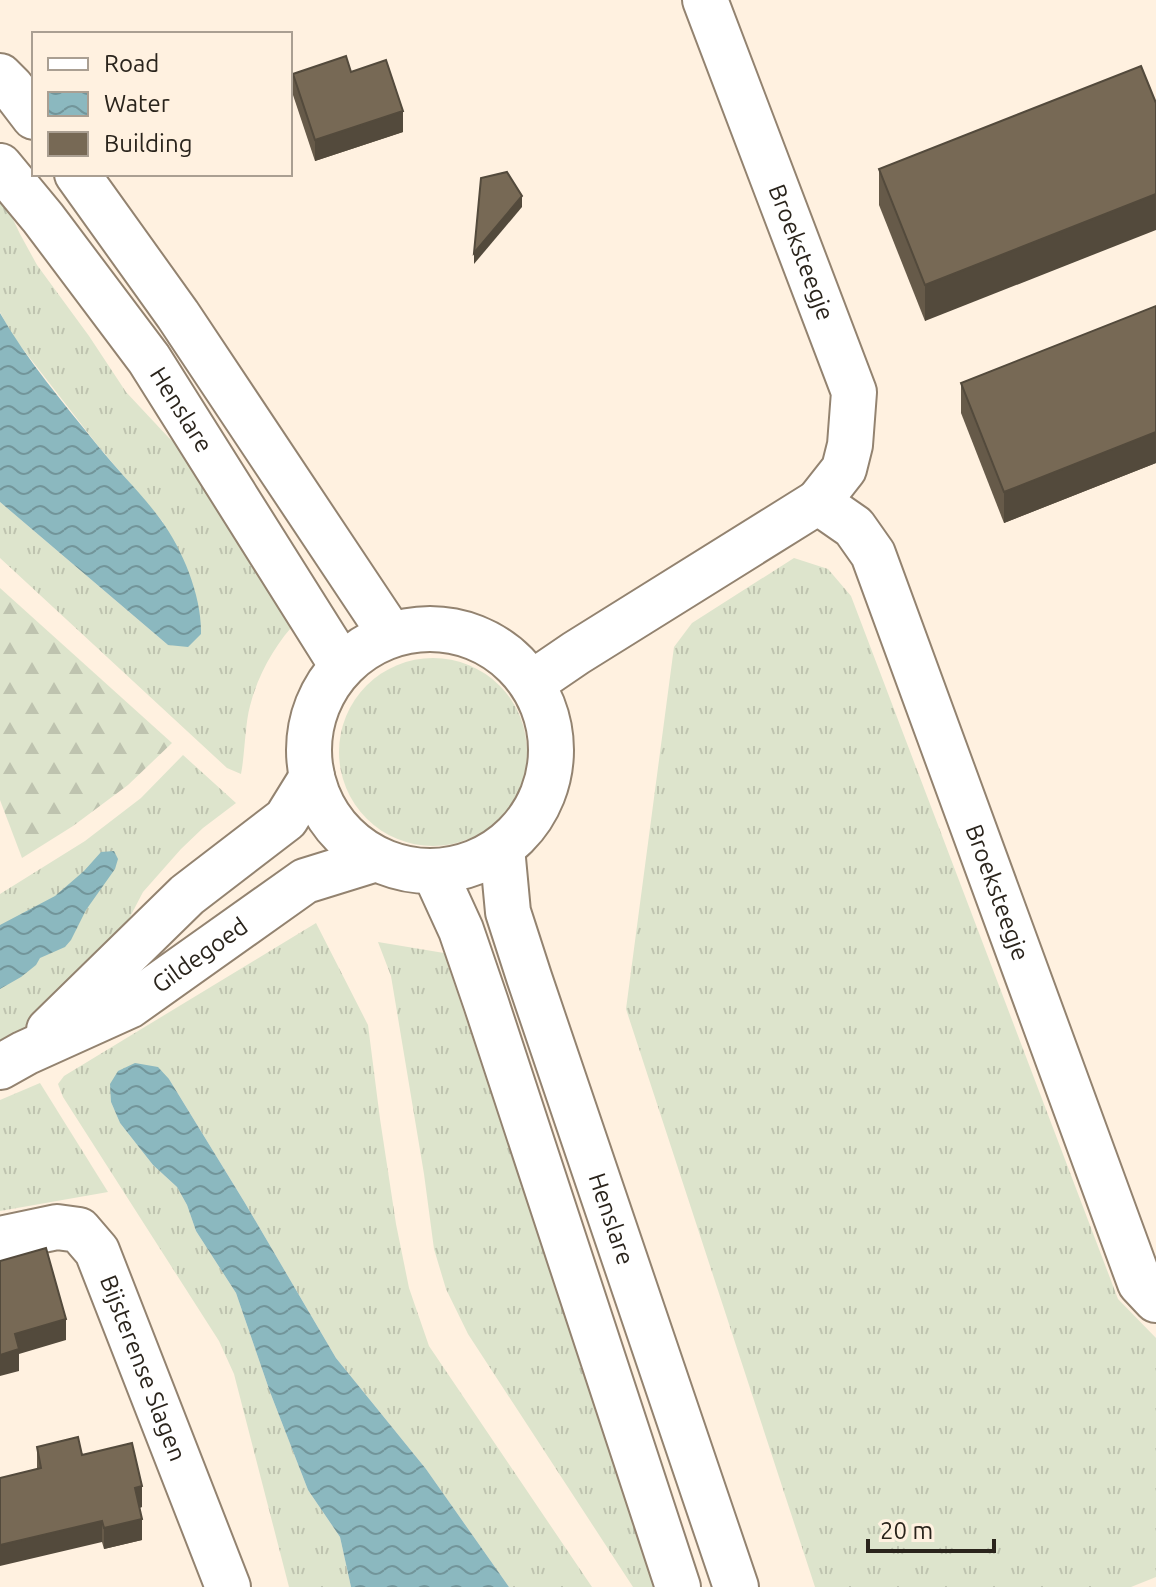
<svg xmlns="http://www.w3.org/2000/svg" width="1156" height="1587" viewBox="0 0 1156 1587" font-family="Ubuntu,sans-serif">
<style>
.grass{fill:url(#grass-tufts)}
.forest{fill:url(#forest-firs)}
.water{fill:url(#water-waves)}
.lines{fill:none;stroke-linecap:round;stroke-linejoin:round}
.minor-casing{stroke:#938370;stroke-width:48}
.minor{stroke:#fff;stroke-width:44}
.wall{fill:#665a49}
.shaded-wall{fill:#534a3c}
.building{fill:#776955;stroke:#534a3c;stroke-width:2}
.labels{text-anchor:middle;stroke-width:8;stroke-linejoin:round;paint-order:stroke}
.street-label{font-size:24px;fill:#2a241c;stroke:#fff1e0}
</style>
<defs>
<pattern id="grass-tufts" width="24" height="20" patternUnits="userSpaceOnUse" patternTransform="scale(2)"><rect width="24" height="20" fill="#dde4cc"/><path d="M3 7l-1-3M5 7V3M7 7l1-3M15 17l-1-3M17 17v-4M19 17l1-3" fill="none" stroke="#bec3af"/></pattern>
<pattern id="forest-firs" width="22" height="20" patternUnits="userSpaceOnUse" patternTransform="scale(2)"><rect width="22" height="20" fill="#dde4cc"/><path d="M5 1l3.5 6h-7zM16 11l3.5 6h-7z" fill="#bec3af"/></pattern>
<pattern id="water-waves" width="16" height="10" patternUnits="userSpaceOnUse" patternTransform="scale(2)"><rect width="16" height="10" fill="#8bb8bf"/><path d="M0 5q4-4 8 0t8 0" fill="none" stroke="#72959a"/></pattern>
</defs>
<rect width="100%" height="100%" fill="#fff1e0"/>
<g class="grass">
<path d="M 0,192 L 20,234 L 37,265 L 89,336 L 126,392 L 169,438 L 189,454 L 298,620 C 276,643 258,674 250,706 C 245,724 245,753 241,774 L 227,768 L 0,558 L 0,502 L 168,645 L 163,522 L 99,447 L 12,335 L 0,312 Z"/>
<path d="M 794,558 L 828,569 L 851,596 L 1118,1299 L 1156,1338 L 1156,1577 L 1131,1587 L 815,1587 L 626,1009 L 674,647 L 692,623 Z"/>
<circle cx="433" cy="752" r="94"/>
<path d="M 183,755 L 236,803 L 203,828 L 181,849 L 143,892 L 119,938 L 70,986 L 22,1029 L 0,1040 L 0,894 L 85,841 L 141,798 Z"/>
<path d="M 316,923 L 368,1025 L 380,1119 L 396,1224 L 409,1288 L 429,1346 L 592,1587 L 509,1587 L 426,1469 L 336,1358 L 245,1203 L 169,1079 L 111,1102 L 120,1123 L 153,1165 L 177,1187 L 187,1205 L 196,1231 L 236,1293 L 270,1392 L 308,1490 L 340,1537 L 351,1587 L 289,1587 L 234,1374 L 219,1341 L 63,1097 L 58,1084 L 64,1076 Z"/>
<path d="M 378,942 L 444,953 L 656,1587 L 633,1587 L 468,1334 L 446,1289 L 434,1249 L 424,1174 L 391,976 Z"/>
<path d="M 40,1083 L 108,1192 L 0,1211 L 0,1100 Z"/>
</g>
<path class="forest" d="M 0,588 L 172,743 L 128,785 L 73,826 L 22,858 L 0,800 Z"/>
<g class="water">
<path d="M 0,313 C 26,359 64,404 98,446 C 118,471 142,494 161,520 C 183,550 202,597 201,634 L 188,647 L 168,645 L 0,502 Z"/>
<path d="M 114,851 L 118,859 L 115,869 L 86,910 L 71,940 L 65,947 L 40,958 L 36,965 L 21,977 L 0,989 L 0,925 L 55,896 L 84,871 L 101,852 Z"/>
<path d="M 135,1063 L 158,1067 L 169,1079 L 245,1203 L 336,1358 L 426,1469 L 509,1587 L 351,1587 L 340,1537 L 308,1490 L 270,1392 L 236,1293 L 196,1231 L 187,1205 L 177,1187 L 153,1165 L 120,1123 L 111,1102 L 110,1084 L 118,1071 Z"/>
</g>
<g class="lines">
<defs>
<g id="minor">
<path id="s1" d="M 705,0 L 854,392 L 850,445 L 844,469 L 818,502"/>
<path d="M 0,76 L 11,87 L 34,117"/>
<path id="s2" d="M 0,166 L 43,218 L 149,359 L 342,666"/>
<path d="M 77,174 L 178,315 L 391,635"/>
<circle cx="430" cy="750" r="121"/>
<path id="s3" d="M 532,683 L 576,653 L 818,502 L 854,527 L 873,554 L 1140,1283 L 1156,1300"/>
<path id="s4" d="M 502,848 L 508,912 L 529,977 L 736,1587"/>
<path d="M 434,871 L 461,930 L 486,1003 L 678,1587"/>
<path d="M 49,1030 L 187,895 L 286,819 L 312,777"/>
<path id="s5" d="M 0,1067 L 25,1053 L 129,1006 L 305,881 L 376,859"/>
<path id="s6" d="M 0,1239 L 57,1227 L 79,1230 L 97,1251 L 228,1587"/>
</g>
</defs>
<use href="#minor" class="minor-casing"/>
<use href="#minor" class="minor"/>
</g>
<g class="wall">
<path d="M 1141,66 L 925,321 L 879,205 L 879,169 Z"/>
<path d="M 351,72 L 403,132 L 315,161 L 293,95 L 293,74 Z"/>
<path d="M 1156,306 L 1156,463 L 1004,523 L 961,413 L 961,383 Z"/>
<path d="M 37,1447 L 82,1455 L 142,1507 L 139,1508 L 142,1540 L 104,1549 L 102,1542 L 37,1469 Z"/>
</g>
<g class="shaded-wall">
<path d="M 403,111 L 403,132 L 315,161 L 315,140 Z"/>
<path d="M 1156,194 L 1156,230 L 925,321 L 925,285 Z"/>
<path d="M 522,196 L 522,207 L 474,264 L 474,253 Z"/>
<path d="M 1156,432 L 1156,463 L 1004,523 L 1004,492 Z"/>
<path d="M 66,1319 L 66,1340 L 19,1354 L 19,1371 L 0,1376 L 0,1355 L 15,1334 Z"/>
<path d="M 142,1486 L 142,1507 L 135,1509 L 135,1488 Z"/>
<path d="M 142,1519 L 142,1540 L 104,1549 L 104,1528 Z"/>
<path d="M 102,1521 L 102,1542 L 0,1566 L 0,1545 Z"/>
</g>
<g class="building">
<path d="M 346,56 L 351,72 L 386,60 L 403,111 L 315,140 L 293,74 Z"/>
<path d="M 1141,66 L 1156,103 L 1156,194 L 925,285 L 879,169 Z"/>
<path d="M 507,172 L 522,196 L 474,253 L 481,178 Z"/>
<path d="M 1156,306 L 1156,432 L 1004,492 L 961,383 Z"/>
<path d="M 46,1248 L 66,1319 L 15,1334 L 19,1349 L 0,1355 L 0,1261 Z"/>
<path d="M 78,1437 L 82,1455 L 132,1443 L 142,1486 L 135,1488 L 142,1519 L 104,1528 L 102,1521 L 0,1545 L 0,1478 L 41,1468 L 37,1447 Z"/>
</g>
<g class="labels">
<g class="street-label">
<text dy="8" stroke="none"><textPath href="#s1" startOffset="270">Broeksteegje</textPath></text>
<text dy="8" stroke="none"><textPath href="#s2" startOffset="304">Henslare</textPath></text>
<text dy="8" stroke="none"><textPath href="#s3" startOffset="776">Broeksteegje</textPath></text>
<text dy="8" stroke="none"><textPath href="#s5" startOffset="230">Gildegoed</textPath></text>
<text dy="8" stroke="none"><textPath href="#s4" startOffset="388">Henslare</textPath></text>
<text dy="8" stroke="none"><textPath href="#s6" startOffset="234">Bijsterense Slagen</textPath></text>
</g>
</g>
<rect x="32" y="32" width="260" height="144" fill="#fff1e0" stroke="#aa9f92" stroke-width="2"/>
<rect x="48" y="58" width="40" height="12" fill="#ffffff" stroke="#aa9f92" stroke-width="2"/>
<text x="104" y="72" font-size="24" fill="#2a241c">Road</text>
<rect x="48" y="92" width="40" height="24" fill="url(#water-waves)" stroke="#aa9f92" stroke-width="2"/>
<text x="104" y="112" font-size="24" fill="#2a241c">Water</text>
<rect x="48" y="132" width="40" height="24" fill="#776955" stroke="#aa9f92" stroke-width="2"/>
<text x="104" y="152" font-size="24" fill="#2a241c">Building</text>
<path d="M868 1539v12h126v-12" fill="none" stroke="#2a241c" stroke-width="4"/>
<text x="880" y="1539" font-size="24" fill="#2a241c" stroke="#fff1e0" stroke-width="6" paint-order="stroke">20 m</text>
</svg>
